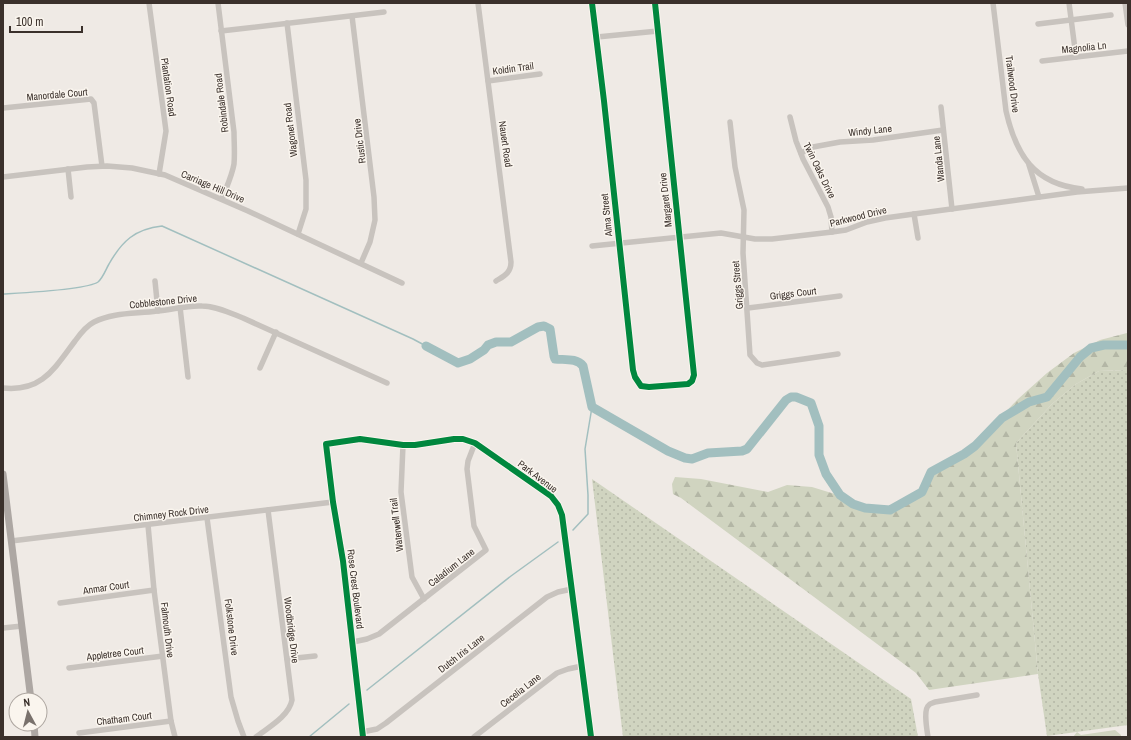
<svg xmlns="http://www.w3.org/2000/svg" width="1131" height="740" viewBox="0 0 1131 740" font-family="'Archivo Narrow',sans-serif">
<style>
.grass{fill:url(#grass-dots)}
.forest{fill:url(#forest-firs)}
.green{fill:#d0d4c0}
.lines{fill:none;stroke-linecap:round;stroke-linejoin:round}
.stream{stroke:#a2bfbf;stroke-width:1.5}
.river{stroke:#a2bfbf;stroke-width:9}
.minor{stroke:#c8c3be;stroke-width:5.5}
.major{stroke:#ada7a3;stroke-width:7}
.cycleway-casing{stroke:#faf5ee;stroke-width:8}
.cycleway{stroke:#00873e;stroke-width:6}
.labels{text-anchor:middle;stroke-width:3;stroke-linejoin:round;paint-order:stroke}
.street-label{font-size:10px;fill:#3a302b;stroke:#faf5ee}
</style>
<defs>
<pattern id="grass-dots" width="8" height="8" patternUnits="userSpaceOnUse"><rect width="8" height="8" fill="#d0d4c0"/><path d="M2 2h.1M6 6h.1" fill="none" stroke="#b3b6a5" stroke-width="1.8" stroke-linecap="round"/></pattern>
<pattern id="forest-firs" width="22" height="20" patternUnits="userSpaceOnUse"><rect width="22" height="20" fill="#d0d4c0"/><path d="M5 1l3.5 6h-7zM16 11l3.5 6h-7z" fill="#b3b6a5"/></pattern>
</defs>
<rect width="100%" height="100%" fill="#efeae5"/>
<g class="grass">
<path d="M 1128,370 L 1128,725 L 1047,736 L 1038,674 L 1016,443 L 1052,404 L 1076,384 L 1099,371 Z"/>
<path d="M 592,479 L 911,699 L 918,737 L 623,737 Z"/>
</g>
<path class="forest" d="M 1127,333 L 1128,333 L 1128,370 L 1099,371 L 1076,384 L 1052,404 L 1016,443 L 1038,674 L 929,690 L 916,673 L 681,498 L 673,494 L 672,484 L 675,477 L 701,479 L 768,492 L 787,485 L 812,487 L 838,495 L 854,506 L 863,509 L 877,510 L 909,503 L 918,497 L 923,487 L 927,474 L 964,455 L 1018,399 L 1047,373 L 1074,353 L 1100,340 Z"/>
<path class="green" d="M 1115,730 L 1121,735 L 1121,737 L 1073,737 L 1077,732 L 1081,735 Z"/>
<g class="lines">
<g class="stream">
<path d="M 3,294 C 20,293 86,290 98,282 C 103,278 106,269 109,264 C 122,241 135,229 162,226 L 413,339 L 426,346"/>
<path d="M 573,530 L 588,514 L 588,495 L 585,449 L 592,407"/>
<path d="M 367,690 L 511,576 L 558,542"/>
<path d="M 309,737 L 349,704"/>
</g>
<path class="river" d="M 426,346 L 458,363 L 470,359 L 484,350 L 488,345 L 496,342 L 511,342 L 538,327 L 544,326 L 550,329 L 554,356 L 555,359 C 565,360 577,358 583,366 L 592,407 L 668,451 L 685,458 L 692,459 L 708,453 L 742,451 L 747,449 L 786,400 L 791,397 L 796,397 L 811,403 L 819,426 L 819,455 L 826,474 L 840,495 L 853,504 L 865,508 L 890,510 L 922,492 L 931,472 L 964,454 L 975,446 L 1002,418 L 1029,402 L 1047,397 L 1080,357 L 1091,348 L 1104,345 L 1128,345"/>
<g class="minor">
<path d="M 149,3 L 166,131 L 159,174"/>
<path d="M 218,3 L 234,132 C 234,142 235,153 234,164 C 232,176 226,188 222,199"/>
<path d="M 478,3 L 511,262 C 511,273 504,276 496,281"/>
<path d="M 592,3 L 604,101 L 633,370 L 635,377 L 641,386 L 649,387 L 688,384 L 692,381 L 694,375 L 655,3"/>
<path d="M 993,3 L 1006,111 C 1016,155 1034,184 1082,189"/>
<path d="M 1069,3 L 1076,57"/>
<path d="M 1125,3 L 1128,25"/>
<path d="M 352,16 L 374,197 L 375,220 L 370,242 L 361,263"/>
<path d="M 287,23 L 306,180 L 306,209 L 298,234"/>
<path d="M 1038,24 L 1111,15"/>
<path d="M 221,31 L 384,12"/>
<path d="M 597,37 L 658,31"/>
<path d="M 1042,61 L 1128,51"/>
<path d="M 488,81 L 540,74"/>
<path d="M 941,107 L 952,209"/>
<path d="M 3,108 L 91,99 L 94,103 L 102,166"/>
<path d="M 790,117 L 796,141 L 803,159 L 828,207 L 831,217 L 832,232"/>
<path d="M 730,122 L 735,167 L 744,210 L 743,253 L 750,355 L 757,363 L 762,365 L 838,354"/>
<path d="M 801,153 L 813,147 L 840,142 L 873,140 L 943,130"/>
<path d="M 1029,165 L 1039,197"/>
<path d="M 68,169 L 71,197"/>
<path d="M 3,177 L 87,167 L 107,166 L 132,168 L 165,175 L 248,211 L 402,283"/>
<path d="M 914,214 L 918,238"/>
<path d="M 592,246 L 721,233 L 755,239 L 772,239 L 832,232 L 846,230 L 867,222 L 885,218 L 914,214 L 1077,192 L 1128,188"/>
<path d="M 155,281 L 158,311"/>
<path d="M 180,307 L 188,377"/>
<path d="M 748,308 L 840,296"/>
<path d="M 260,368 L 276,332"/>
<path d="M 3,388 C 42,392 54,369 75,341 C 80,334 86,326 94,322 C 113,312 137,314 157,311 C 172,310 187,305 202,306 C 216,306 230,313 243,318 L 387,383"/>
<path d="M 403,445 L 401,492 L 412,577 L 424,599"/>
<path d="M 207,518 L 231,697 L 238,721 L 244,737"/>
<path d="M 148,525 L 154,590 L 171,721 L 175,737"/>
<path d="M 11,541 L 333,502"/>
<path d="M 60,603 L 154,590"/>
<path d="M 3,628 L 22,626"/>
<path d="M 353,642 L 367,639 L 379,634 L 486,550 L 474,526 L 467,469 L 468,461 L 475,443"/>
<path d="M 287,659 L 315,656"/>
<path d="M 69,668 L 163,656"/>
<path d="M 362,732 L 377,729 L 386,723 L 547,597 L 558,592 L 572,589"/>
<path d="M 79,733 L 171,721"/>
<path d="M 256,737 C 269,727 289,716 292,700 L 268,510"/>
<path d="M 363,737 L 343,561 L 333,502 L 326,444 L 360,439 L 403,445 L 415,445 L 454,439 L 463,439 L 475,443 L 551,496 L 558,505 L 562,515 L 591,737"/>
<path d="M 474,737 L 557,673 L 568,669 L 582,666"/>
<path d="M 928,737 C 927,730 923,709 929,705 C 930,703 933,703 935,702 L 977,695"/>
</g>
<g class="major">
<path d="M 3,474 L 31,700"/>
<path d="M 34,724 L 35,737"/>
</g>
<defs>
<g id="cycleway">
<path d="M 592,3 L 604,101 L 633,370 L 635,377 L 641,386 L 649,387 L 688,384 L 692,381 L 694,375 L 655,3"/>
<path d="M 363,737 L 343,561 L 333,502 L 326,444 L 360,439 L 403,445 L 415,445 L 454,439 L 463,439 L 475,443 L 551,496 L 558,505 L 562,515 L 591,737"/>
</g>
</defs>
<use href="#cycleway" class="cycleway-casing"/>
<use href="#cycleway" class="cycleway"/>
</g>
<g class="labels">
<g class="street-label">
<text transform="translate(1084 47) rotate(-6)" y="4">Magnolia Ln</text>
<text transform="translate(513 68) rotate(-8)" y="4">Koldin Trail</text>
<text transform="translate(1013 84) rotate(83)" y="4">Trailwood Drive</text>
<text transform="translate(169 87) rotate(82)" y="4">Plantation Road</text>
<text transform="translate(57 94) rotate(-5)" y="4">Manordale Court</text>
<text transform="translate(221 103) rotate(-97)" y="4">Robindale Road</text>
<text transform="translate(290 130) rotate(-97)" y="4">Wagonet Road</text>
<text transform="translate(870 130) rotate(-6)" y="4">Windy Lane</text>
<text transform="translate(359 141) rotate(-97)" y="4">Rustic Drive</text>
<text transform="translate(506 144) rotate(82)" y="4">Nauert Road</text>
<text transform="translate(938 159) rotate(-96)" y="4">Wanda Lane</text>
<text transform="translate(820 170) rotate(64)" y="4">Twin Oaks Drive</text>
<text transform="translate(213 186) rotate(23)" y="4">Carriage Hill Drive</text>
<text transform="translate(665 200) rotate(-96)" y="4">Margaret Drive</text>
<text transform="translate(606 215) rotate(-96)" y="4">Alma Street</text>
<text transform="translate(858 216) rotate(-14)" y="4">Parkwood Drive</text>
<text transform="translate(737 285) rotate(-95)" y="4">Griggs Street</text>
<text transform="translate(793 293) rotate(-7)" y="4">Griggs Court</text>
<text transform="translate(163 301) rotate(-6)" y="4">Cobblestone Drive</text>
<text transform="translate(538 476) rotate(37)" y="4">Park Avenue</text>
<text transform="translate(171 513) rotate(-7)" y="4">Chimney Rock Drive</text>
<text transform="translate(396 525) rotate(-97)" y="4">Waterwell Trail</text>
<text transform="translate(451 567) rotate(-38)" y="4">Caladium Lane</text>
<text transform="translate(106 587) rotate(-8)" y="4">Anmar Court</text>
<text transform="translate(356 589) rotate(83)" y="4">Rose Crest Boulevard</text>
<text transform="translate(232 627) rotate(83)" y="4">Folkstone Drive</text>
<text transform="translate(168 630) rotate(83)" y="4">Falmouth Drive</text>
<text transform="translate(292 630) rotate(83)" y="4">Woodbridge Drive</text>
<text transform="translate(115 653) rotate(-7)" y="4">Appletree Court</text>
<text transform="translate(461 653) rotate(-38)" y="4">Dutch Iris Lane</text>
<text transform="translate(520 690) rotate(-38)" y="4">Cecelia Lane</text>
<text transform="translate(124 718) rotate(-7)" y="4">Chatham Court</text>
</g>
</g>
<rect width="1131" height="740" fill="none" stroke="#3a302b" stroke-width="8"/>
<g transform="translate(28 712) rotate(353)"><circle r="19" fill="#faf5ee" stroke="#ada6a0"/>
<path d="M0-3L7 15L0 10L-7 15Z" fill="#79716c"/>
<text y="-6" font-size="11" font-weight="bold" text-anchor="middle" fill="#3a302b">N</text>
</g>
<path d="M10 26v6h72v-6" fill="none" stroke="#3a302b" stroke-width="2"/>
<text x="16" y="26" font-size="12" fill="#3a302b" stroke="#faf5ee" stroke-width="3" paint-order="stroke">100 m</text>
</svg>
